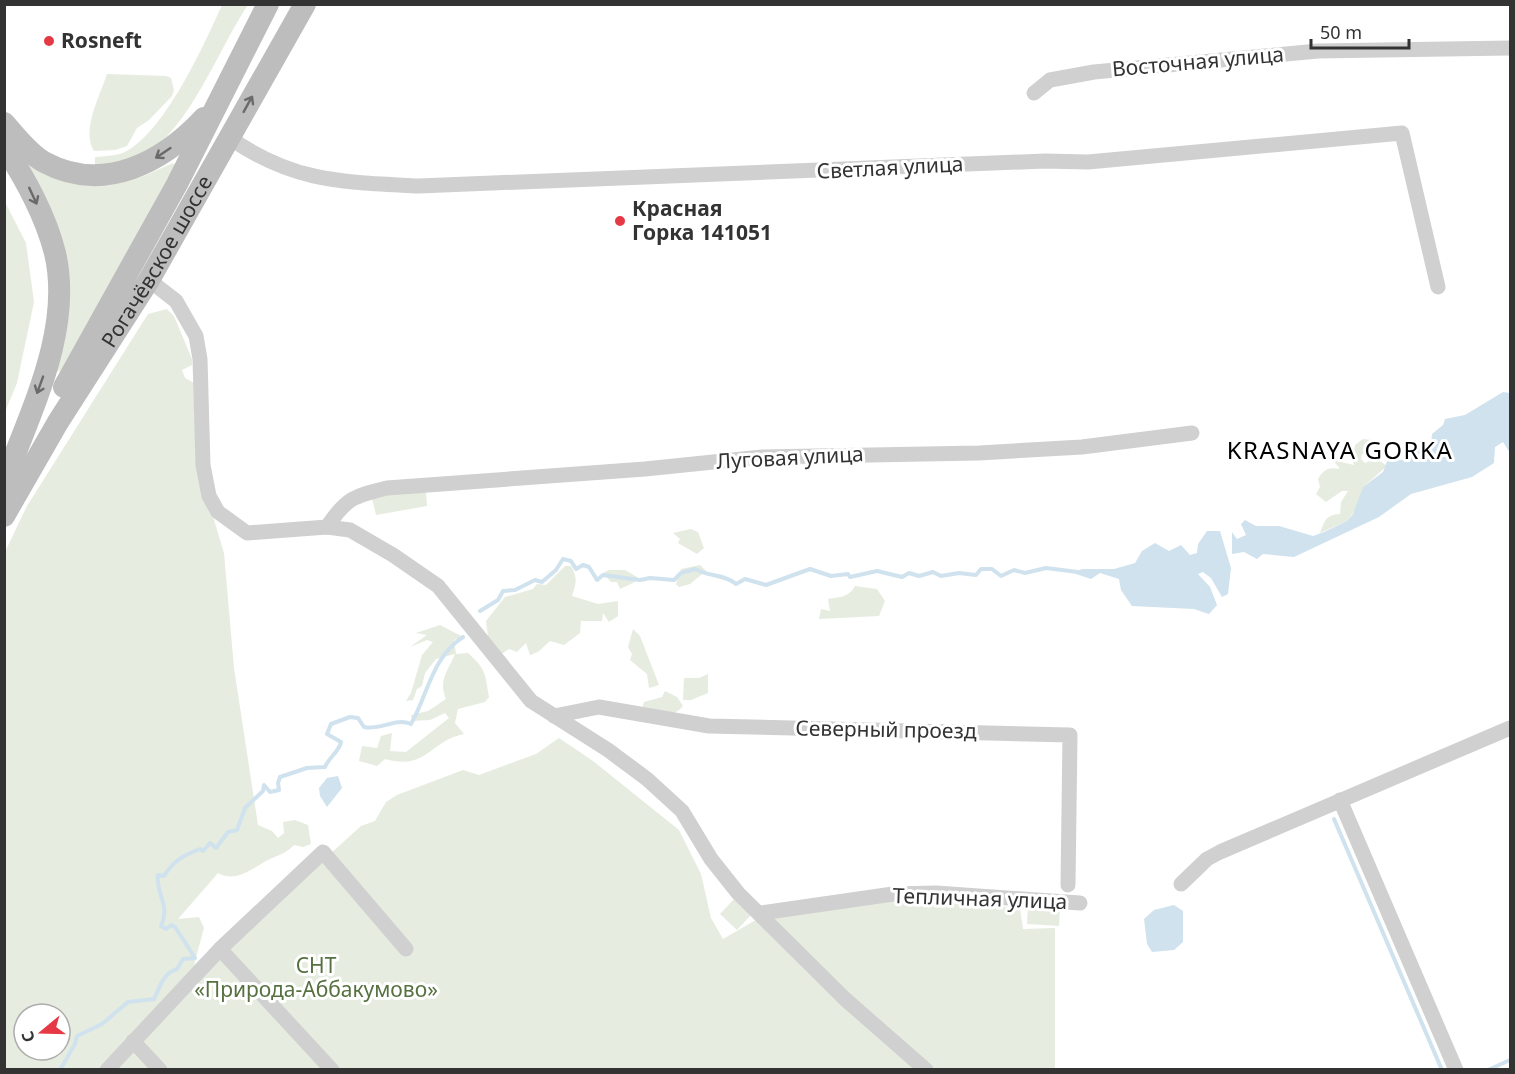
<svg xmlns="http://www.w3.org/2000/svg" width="1515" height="1074" viewBox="0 0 1515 1074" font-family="'Noto Sans',sans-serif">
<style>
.green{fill:#e6ecdf;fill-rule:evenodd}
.water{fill:#cfe2ee}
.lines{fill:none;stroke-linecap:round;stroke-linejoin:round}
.stream{stroke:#cfe2ee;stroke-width:4}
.street{stroke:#d0d0d0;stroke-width:15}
.secondary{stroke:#bdbdbd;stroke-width:22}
.oneway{stroke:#6a6a6a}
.poi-dot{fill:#e63946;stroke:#fff;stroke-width:2}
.labels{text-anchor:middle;stroke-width:6;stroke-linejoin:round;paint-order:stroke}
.poi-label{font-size:21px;font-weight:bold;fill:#333;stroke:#fff;text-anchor:start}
.street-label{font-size:21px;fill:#333;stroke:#fff}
.park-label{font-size:21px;fill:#56703f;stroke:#fff}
.quarter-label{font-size:24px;letter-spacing:1.5px;fill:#000;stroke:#fff}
</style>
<rect width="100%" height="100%" fill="#fff"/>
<g class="green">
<path d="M 222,5 L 248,5 C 218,48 183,149 127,162 C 117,164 105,164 95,165 L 95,157 C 104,156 115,156 123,153 C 164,134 204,45 222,5 Z"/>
<path d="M 107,74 L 166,76 L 171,78 L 174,90 L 172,96 L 149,120 L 137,128 L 127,146 L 115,150 L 94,151 C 81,130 100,96 107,74 Z"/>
<path d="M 173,163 L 175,165 L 61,370 L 57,372 L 64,326 L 26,164 L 119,182 L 144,176 Z"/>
<path d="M 5,202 L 26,243 L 34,302 L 17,383 L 5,412 Z"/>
<path d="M 167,309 L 174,316 L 192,359 L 192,365 L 182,370 L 185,378 L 194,383 L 196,460 L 224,553 L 234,668 L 258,825 L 272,831 L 278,838 L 284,833 L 283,822 L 295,820 L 308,825 L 311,844 L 303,847 L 294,845 C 285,854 281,854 270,859 C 255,866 237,884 218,873 L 178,919 L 199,917 L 204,928 L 194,965 L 322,844 L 330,854 L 361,826 L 375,821 L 386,802 L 397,795 L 463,770 L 479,775 L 536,754 L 559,738 L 593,761 L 679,830 L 701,874 L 711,918 L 723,939 L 754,921 L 897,899 L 1020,908 L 1023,929 L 1055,928 L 1055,1069 L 5,1069 L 4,554 L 27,506 L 148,314 ZM 24,1014 L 60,1014 L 60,1050 L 24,1050 Z"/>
<path d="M 1363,439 L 1372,440 L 1376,449 L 1374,455 L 1362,454 L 1361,459 L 1365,463 C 1374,459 1379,459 1387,466 L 1363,487 L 1356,509 L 1347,521 L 1320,533 C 1325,520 1326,515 1340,514 L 1341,502 L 1348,491 L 1342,491 L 1326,502 L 1316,494 L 1320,487 L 1318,479 C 1324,469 1329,467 1340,469 L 1333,460 L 1354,465 L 1350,454 L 1354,450 L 1355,445 Z"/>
<path d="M 426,491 L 427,506 L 376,515 L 372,498 L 389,494 Z"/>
<path d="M 691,529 L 698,532 L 704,548 L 697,554 L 678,543 L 680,539 L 673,533 Z"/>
<path d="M 700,565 L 706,571 L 690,584 L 679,587 L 676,584 L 681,569 Z"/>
<path d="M 565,566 L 571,566 C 578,579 576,583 572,596 L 598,604 L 618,601 L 618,616 L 609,622 L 603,613 L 602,621 L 581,621 L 580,633 L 564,645 L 550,641 L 538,652 L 530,655 L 526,643 L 517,652 L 509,649 L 500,655 L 488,637 L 486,621 L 505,597 L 533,589 L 537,584 L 546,585 Z"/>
<path d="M 609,570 L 625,570 L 637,577 L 635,582 L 620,589 L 617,582 L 611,582 L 603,573 Z"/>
<path d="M 855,586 L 877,589 L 885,601 L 879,616 L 819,619 L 821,609 L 830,611 L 828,599 C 840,597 849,597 855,586 Z"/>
<path d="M 440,625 L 463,637 L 454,640 L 456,654 L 468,653 C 486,669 485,673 489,697 L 485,702 L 458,709 L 455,723 L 464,734 C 430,740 428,771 385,759 L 377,766 L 359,761 L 362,746 L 377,748 L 381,736 L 392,733 L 390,751 L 406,752 L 449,718 L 445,713 L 430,720 L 412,721 L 411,715 L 428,711 L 446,699 C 438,680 448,671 455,654 L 436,659 L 425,673 L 422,686 L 417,689 L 413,700 L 406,701 L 411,693 L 422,655 L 433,642 L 427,640 L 410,647 L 427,635 L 416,633 Z"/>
<path d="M 633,629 L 640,636 L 659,685 L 649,688 L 647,674 L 630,660 L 632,654 L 628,647 Z"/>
<path d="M 708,674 L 708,693 L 691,700 L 683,700 L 684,678 L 699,678 Z"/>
<path d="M 665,691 L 677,697 L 683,706 C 671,720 657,713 642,709 L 644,702 L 662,697 Z"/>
<path d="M 735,898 L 751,915 L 737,930 L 720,914 Z"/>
<path d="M 1028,905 L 1060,907 L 1059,926 L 1027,924 Z"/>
</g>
<g class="water">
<path d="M 1503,392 L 1510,393 L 1510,453 L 1503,442 L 1495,447 L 1494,463 L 1472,477 L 1411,494 L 1379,517 L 1294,557 L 1263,554 L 1257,559 L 1244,552 L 1232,554 L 1232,532 L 1237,539 L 1246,535 L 1241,524 L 1245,520 L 1256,526 L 1279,526 L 1313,536 L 1324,532 L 1347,521 L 1353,514 L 1363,487 L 1383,472 L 1388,459 L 1404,460 L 1422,444 L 1431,444 L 1432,434 L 1443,425 L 1445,419 L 1465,415 Z"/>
<path d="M 1207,531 L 1220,531 L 1231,568 L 1228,594 L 1222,597 L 1211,578 L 1203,572 L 1198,574 L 1210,587 L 1217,605 L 1209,614 L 1194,609 L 1132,606 L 1121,590 L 1119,579 L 1100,573 L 1091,579 L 1073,573 L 1082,569 L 1114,569 L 1135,563 L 1142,551 L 1155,543 L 1169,551 L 1181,545 L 1190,555 L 1197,553 L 1198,544 Z"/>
<path d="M 338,776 L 342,788 L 327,807 L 320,796 L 319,788 L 327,778 Z"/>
<path d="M 1174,905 L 1183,911 L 1183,942 L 1174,950 L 1152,952 L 1147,944 L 1144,919 L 1154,910 Z"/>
</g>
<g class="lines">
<g class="stream">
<path d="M 480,611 L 498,600 L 503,591 L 515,590 L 535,580 L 542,582 L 556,570 L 563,559 L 571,561 L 576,569 L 583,565 L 589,567 L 597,580 L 603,575 L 640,580 L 650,578 L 674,580 L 681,573 L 695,569 C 709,577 724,574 736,584 L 745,579 L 766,585 L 810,569 L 831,576 L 848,574 L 850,577 L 877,571 L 902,577 L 909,573 L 919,576 L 933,572 L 941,576 L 959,573 L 976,575 L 981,569 L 992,569 L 1001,576 L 1014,570 L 1025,573 L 1046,568 L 1078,572"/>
<path d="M 1334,819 L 1442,1070"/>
<path d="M 60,1070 L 75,1044 L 77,1036 L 102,1024 L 128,1002 L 154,999 C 160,987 163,973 177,969 L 183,959 L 195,958 L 175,927 L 171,925 L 166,929 L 161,926 C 171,905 155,893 158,875 L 164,876 C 173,861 184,855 200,849 L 203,851 L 210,843 L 216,848 L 228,832 L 237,830 L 245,808 L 263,791 L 264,785 L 270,792 L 279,790 L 278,783 L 280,777 L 307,768 L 325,767 C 329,757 339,752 341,742 L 327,734 L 331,724 L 350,717 L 358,718 L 364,727 C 380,731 395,717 411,724 C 428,694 432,657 463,637"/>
<path d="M 1488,1070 L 1510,1060"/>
</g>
<g class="street">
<path d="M 1034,93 L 1050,80 L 1094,72 L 1318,51 L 1510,48"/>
<path d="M 230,138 C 294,183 344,182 419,186 L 1045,161 L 1088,162 L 1402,133 L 1438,287"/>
<path d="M 149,280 L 176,301 L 196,336 L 200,359 L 203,465 L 209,496 L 218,512 L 247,533 L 327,527 L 350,530 L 393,555 L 438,586 L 531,701 L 608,750 L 647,779 L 682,811 L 711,859 L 738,893 L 845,999 L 926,1070"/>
<path d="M 327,527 C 346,498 354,496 387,488 L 645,469 L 762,457 L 979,453 L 1082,447 L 1192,433"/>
<path d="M 554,716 L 599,707 L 709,726 L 1070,735 L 1068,885"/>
<path d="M 1340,800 L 1456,1070"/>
<path d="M 1181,884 L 1207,859 L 1220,852 L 1510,728"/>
<path d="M 761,913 L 893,894 L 936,893 L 1080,903"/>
<path d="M 220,949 L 332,1070"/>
<path d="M 133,1041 L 160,1070"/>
<path d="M 107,1070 L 220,949 L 323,852 L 406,949"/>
</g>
<g class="secondary">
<path d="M 4,123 C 16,136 28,153 44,162 C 103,194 162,163 204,118"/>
<path d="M 4,146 C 25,179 45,214 55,253 C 73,330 30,412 4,483"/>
<path d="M 64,387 L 177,184 L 268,4"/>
<path id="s1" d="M 4,516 L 58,422 L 149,280 L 305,4"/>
</g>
</g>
<defs><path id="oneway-shaft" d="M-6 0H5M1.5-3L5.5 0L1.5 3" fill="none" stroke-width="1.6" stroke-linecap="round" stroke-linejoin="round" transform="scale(1.5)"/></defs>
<g class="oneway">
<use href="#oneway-shaft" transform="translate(248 104) rotate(-61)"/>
<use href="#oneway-shaft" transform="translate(163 153) rotate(146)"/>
<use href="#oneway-shaft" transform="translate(33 196) rotate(65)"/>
<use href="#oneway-shaft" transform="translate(40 385) rotate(110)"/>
</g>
<g class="poi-dot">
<circle cx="49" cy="41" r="6"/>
<circle cx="620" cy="221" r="6"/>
</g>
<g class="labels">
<g class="poi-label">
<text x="61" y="48">Rosneft</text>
<text x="632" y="216">Красная<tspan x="632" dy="24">Горка 141051</tspan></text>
</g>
<g class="street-label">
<text transform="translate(1198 62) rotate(-5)" y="7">Восточная улица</text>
<text transform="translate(890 168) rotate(-3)" y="7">Светлая улица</text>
<text dy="7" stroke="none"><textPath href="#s1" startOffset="297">Рогачёвское шоссе</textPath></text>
<text transform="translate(790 458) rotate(-3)" y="7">Луговая улица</text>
<text transform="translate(886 730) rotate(1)" y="7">Северный проезд</text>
<text transform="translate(980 899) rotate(2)" y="7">Тепличная улица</text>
</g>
<g class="park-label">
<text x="316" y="973">СНТ<tspan x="316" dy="24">«Природа-Аббакумово»</tspan></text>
</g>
<g class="quarter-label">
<text x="1340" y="459">KRASNAYA GORKA</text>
</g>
</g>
<rect width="1515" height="1074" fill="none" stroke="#333333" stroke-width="12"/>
<g transform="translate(42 1032) rotate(251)"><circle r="28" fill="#ffffff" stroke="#adadad" stroke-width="1.5"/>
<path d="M0-4.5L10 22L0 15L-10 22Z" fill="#e63946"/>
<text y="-9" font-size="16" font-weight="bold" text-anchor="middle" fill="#333333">С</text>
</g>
<path d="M1311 39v9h98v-9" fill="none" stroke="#333333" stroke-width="3"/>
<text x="1320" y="39" font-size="18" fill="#333333" stroke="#ffffff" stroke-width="4.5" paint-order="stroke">50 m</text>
</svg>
